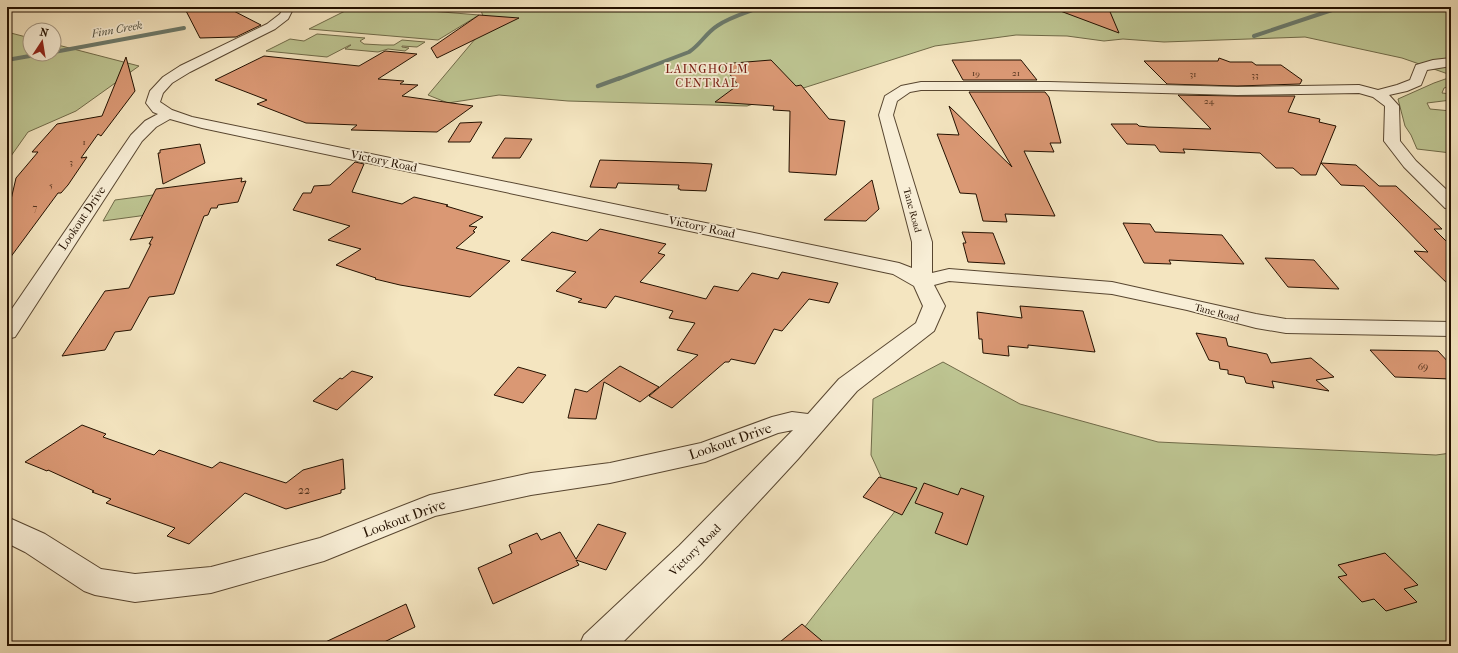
<svg xmlns="http://www.w3.org/2000/svg" width="1458" height="653" viewBox="0 0 1458 653" font-family="'IM FELL French Canon',serif">
<style>
.green{fill:#bdc491;stroke:#706a48}
.lines{fill:none;stroke-linecap:round;stroke-linejoin:round}
.stream-far1{stroke:#6c796a;stroke-width:4}
.stream{stroke:#6c796a;stroke-width:4.5}
.building{fill:#da9874;stroke:#241100}
.street-casing{stroke:#584630;stroke-width:2}
.street{fill:#f8eed6;fill-rule:evenodd}
.labels{text-anchor:middle;stroke-width:3.5;stroke-linejoin:round;paint-order:stroke}
.far-number-label{font-size:9px;fill:#52331d}
.number-label{font-size:10px;fill:#52331d}
.far-street-label{font-size:10px;fill:#241100;stroke:#f8eed6}
.far-water-label{font-size:11px;font-style:italic;fill:#4e4e3e;stroke:#f8eed6}
.far-quarter-label{font-size:12px;letter-spacing:1px;fill:#7a1f14;stroke:#f8eed6}
.street-label{font-size:12px;fill:#241100;stroke:#f8eed6}
.near-number-label{font-size:12px;fill:#52331d}
.near-street-label{font-size:14px;fill:#241100;stroke:#f8eed6}
</style>
<rect width="100%" height="100%" fill="#f4e5c0"/>
<filter id="stains"><feTurbulence type="fractalNoise" baseFrequency=".005" numOctaves="4"/><feColorMatrix values="0 0 0 0 .2 0 0 0 0 .09 0 0 0 0 .02 0 0 0 .5 -.17"/></filter>
<radialGradient id="worn" r=".72"><stop offset=".6" stop-color="#630" stop-opacity="0"/><stop offset="1" stop-color="#630" stop-opacity=".3"/></radialGradient>
<g class="green">
<path d="M 353,7 L 381,7 L 479,15 L 438,40 L 309,29 Z"/>
<path d="M 480,7 L 1451,7 L 1451,75 L 1402,58 L 1305,37 L 1164,42 L 1123,39 L 1104,41 L 1067,36 L 1016,35 L 935,46 L 747,106 L 568,101 L 499,95 L 448,103 L 428,95 L 486,26 Z"/>
<path d="M 7,32 L 30,38 L 30,54 L 54,54 L 54,44 L 139,66 L 76,111 L 28,132 L 11,156 L 7,159 Z"/>
<path d="M 317,34 L 365,38 L 360,41 L 364,44 L 382,45 L 394,45 L 402,40 L 425,42 L 417,47 L 402,46 L 402,47 L 409,48 L 405,51 L 388,49 L 378,52 L 345,49 L 351,45 L 350,45 L 327,57 L 266,51 L 290,39 L 304,41 Z"/>
<path d="M 1451,77 L 1451,86 L 1444,88 L 1442,93 L 1451,94 L 1451,100 L 1427,103 L 1430,109 L 1451,111 L 1451,153 L 1417,149 L 1411,135 L 1405,126 L 1398,99 L 1434,83 Z"/>
<path d="M 206,188 L 198,208 L 103,221 L 115,200 Z"/>
<path d="M 943,362 L 1020,404 L 1158,442 L 1436,455 L 1451,453 L 1451,646 L 790,646 L 896,510 L 871,455 L 873,399 Z"/>
</g>
<g class="lines">
<g class="stream-far1">
<path d="M 1254,36 L 1341,7"/>
<path d="M 54,52 L 184,28"/>
<path d="M 7,60 L 41,54"/>
<path d="M 618,79 L 689,52 C 700,45 706,33 717,26 C 730,17 746,13 761,7"/>
</g>
<path class="stream" d="M 598,86 L 620,78"/>
</g>
<g class="building">
<path d="M 184,7 L 226,7 L 261,25 L 236,37 L 200,38 Z"/>
<path d="M 1055,7 L 1108,7 L 1119,33 L 1055,9 Z"/>
<path d="M 479,15 L 519,18 L 437,58 L 431,48 Z"/>
<path d="M 385,51 L 417,54 L 378,79 L 404,81 L 400,84 L 418,85 L 402,96 L 473,106 L 437,132 L 351,130 L 357,125 L 306,123 L 257,104 L 267,100 L 215,80 L 264,56 L 359,66 Z"/>
<path d="M 126,57 L 135,91 L 101,136 L 98,134 L 81,158 L 87,157 L 68,185 L 61,193 L 58,193 L 7,262 L 7,205 L 10,204 L 16,178 L 38,152 L 32,152 L 57,124 L 102,116 Z"/>
<path d="M 1219,58 L 1230,62 L 1252,62 L 1256,65 L 1281,65 L 1302,80 L 1300,84 L 1237,86 L 1167,84 L 1144,61 L 1218,61 Z"/>
<path d="M 771,60 L 796,86 L 801,85 L 829,119 L 845,121 L 836,175 L 789,172 L 790,111 L 773,110 L 774,106 L 715,102 L 738,85 L 722,64 Z"/>
<path d="M 952,60 L 1021,60 L 1037,80 L 963,80 Z"/>
<path d="M 969,92 L 1045,92 L 1049,97 L 1061,143 L 1050,143 L 1054,152 L 1024,151 L 1055,216 L 1005,214 L 1007,222 L 983,221 L 976,194 L 960,193 L 937,134 L 959,135 L 949,106 L 1012,167 Z"/>
<path d="M 1178,95 L 1237,96 L 1295,96 L 1288,112 L 1320,119 L 1319,122 L 1336,126 L 1316,175 L 1301,175 L 1293,168 L 1276,168 L 1260,153 L 1183,149 L 1185,153 L 1160,152 L 1155,145 L 1127,144 L 1111,124 L 1137,124 L 1139,126 L 1148,127 L 1211,129 Z"/>
<path d="M 482,122 L 470,142 L 448,142 L 460,123 Z"/>
<path d="M 505,138 L 532,139 L 520,158 L 492,158 Z"/>
<path d="M 200,144 L 205,163 L 163,184 L 158,153 L 160,153 L 160,150 Z"/>
<path d="M 600,160 L 696,163 L 712,164 L 706,191 L 680,190 L 680,189 L 678,189 L 679,185 L 618,183 L 616,188 L 590,187 Z"/>
<path d="M 355,162 L 364,164 L 352,192 L 402,204 L 414,197 L 448,205 L 446,206 L 483,217 L 469,226 L 477,227 L 473,231 L 475,232 L 456,248 L 510,261 L 470,297 L 400,285 L 375,279 L 376,278 L 336,265 L 361,249 L 328,240 L 350,226 L 293,210 L 303,193 L 311,193 L 314,186 L 330,185 Z"/>
<path d="M 1321,163 L 1356,165 L 1379,186 L 1396,186 L 1442,229 L 1434,229 L 1451,246 L 1451,287 L 1414,251 L 1428,252 L 1364,186 L 1341,185 Z"/>
<path d="M 242,178 L 241,182 L 246,181 L 238,202 L 218,205 L 217,208 L 211,208 L 208,215 L 204,216 L 174,294 L 149,297 L 131,330 L 115,332 L 105,350 L 62,356 L 105,291 L 129,288 L 151,244 L 149,244 L 153,237 L 130,240 L 156,189 Z"/>
<path d="M 872,180 L 879,209 L 866,221 L 824,220 Z"/>
<path d="M 1123,223 L 1150,224 L 1155,232 L 1222,235 L 1244,264 L 1169,260 L 1171,264 L 1144,263 Z"/>
<path d="M 600,229 L 666,244 L 658,253 L 665,255 L 640,282 L 706,299 L 714,286 L 738,291 L 752,273 L 778,279 L 782,272 L 838,283 L 829,303 L 809,299 L 782,331 L 774,329 L 755,364 L 731,359 L 729,362 L 725,362 L 672,408 L 649,396 L 698,355 L 677,350 L 695,323 L 669,318 L 673,311 L 615,296 L 606,308 L 578,302 L 582,299 L 556,291 L 576,272 L 521,260 L 552,232 L 587,241 Z"/>
<path d="M 962,232 L 993,233 L 1005,264 L 968,262 L 963,243 L 966,243 Z"/>
<path d="M 1265,258 L 1314,260 L 1339,289 L 1288,287 Z"/>
<path d="M 1020,306 L 1083,311 L 1095,352 L 1028,345 L 1028,348 L 1008,346 L 1009,356 L 983,353 L 982,339 L 979,339 L 977,312 L 1022,318 Z"/>
<path d="M 1196,333 L 1226,338 L 1228,346 L 1267,354 L 1271,363 L 1311,358 L 1334,377 L 1316,380 L 1329,391 L 1272,381 L 1274,388 L 1246,383 L 1244,377 L 1228,374 L 1228,370 L 1220,369 L 1219,362 L 1209,360 Z"/>
<path d="M 1370,350 L 1438,351 L 1451,365 L 1451,379 L 1395,377 Z"/>
<path d="M 620,366 L 659,387 L 640,402 L 604,382 L 596,419 L 568,418 L 575,389 L 587,392 Z"/>
<path d="M 518,367 L 546,375 L 523,403 L 494,395 Z"/>
<path d="M 352,371 L 373,377 L 337,410 L 313,401 L 340,378 L 342,379 Z"/>
<path d="M 82,425 L 106,434 L 103,437 L 154,455 L 159,450 L 212,468 L 220,462 L 286,483 L 303,470 L 343,459 L 345,489 L 341,490 L 341,493 L 286,509 L 245,493 L 189,544 L 167,536 L 175,528 L 106,503 L 111,499 L 92,492 L 94,491 L 48,470 L 47,471 L 25,462 Z"/>
<path d="M 879,477 L 917,488 L 902,515 L 863,497 Z"/>
<path d="M 924,483 L 958,495 L 961,488 L 984,496 L 967,545 L 935,533 L 943,513 L 915,503 Z"/>
<path d="M 598,524 L 626,533 L 606,570 L 576,560 L 579,565 L 493,604 L 478,568 L 512,553 L 509,545 L 537,533 L 541,540 L 560,532 L 576,559 Z"/>
<path d="M 1385,553 L 1418,585 L 1404,589 L 1417,602 L 1386,611 L 1374,599 L 1362,602 L 1338,577 L 1347,575 L 1338,565 Z"/>
<path d="M 406,604 L 415,627 L 376,646 L 317,646 Z"/>
<path d="M 802,624 L 828,646 L 775,646 Z"/>
</g>
<g class="lines">
<defs>
<path id="street" d="M 284,7 L 294,7 L 288,19 L 275,29 L 190,72 L 172,83 L 163,93 L 160,102 L 172,110 L 192,117 L 899,263 L 912,268 L 912,242 L 879,115 L 885,96 L 901,86 L 921,82 L 1049,82 L 1237,87 L 1359,85 L 1378,90 L 1397,85 L 1410,80 L 1416,65 L 1433,60 L 1451,58 L 1451,66 L 1427,70 L 1421,85 L 1407,91 L 1389,95 L 1399,106 L 1400,141 L 1416,161 L 1451,194 L 1451,209 L 1445,208 L 1404,167 L 1384,141 L 1385,106 L 1373,97 L 1359,93 L 1237,95 L 1049,90 L 921,90 L 910,92 L 897,101 L 893,115 L 932,242 L 932,273 L 949,269 L 1112,282 L 1256,314 L 1286,319 L 1451,322 L 1451,336 L 1286,333 L 1256,328 L 1187,310 L 1112,294 L 949,281 L 934,285 L 945,306 L 934,331 L 857,391 L 798,459 L 701,564 L 619,646 L 579,646 L 584,635 L 679,546 L 793,430 L 778,433 L 705,462 L 610,483 L 531,495 L 435,516 L 324,561 L 211,593 L 135,602 L 95,595 L 84,591 L 25,552 L 7,543 L 7,517 L 45,534 L 101,569 L 135,574 L 211,567 L 320,538 L 430,495 L 531,473 L 610,463 L 701,443 L 772,417 L 792,412 L 808,414 L 839,379 L 916,323 L 923,306 L 914,286 L 893,274 L 202,128 L 170,119 L 156,127 L 142,141 L 15,337 L 7,339 L 7,316 L 131,135 L 145,121 L 158,114 L 153,112 L 146,103 L 150,91 L 163,77 L 180,66 L 267,24 L 280,14 Z"/>
</defs>
<use href="#street" class="street-casing"/>
<use href="#street" class="street"/>
</g>
<g class="labels">
<g class="far-number-label">
<text x="976" y="76">19</text>
<text x="1016" y="76">21</text>
<text x="1193" y="77">31</text>
<text x="1255" y="78">33</text>
<text x="1209" y="104">24</text>
<text x="84" y="145">1</text>
<text x="71" y="165">3</text>
<text x="51" y="188">5</text>
</g>
<g class="number-label">
<text x="35" y="211">7</text>
<text x="1423" y="370">69</text>
</g>
<g class="far-street-label">
<text transform="translate(913 210) rotate(75)" y="4">Tane Road</text>
<text transform="translate(1217 312) rotate(15)" y="4">Tane Road</text>
</g>
<g class="far-water-label">
<text transform="translate(117 29) rotate(-10)" y="4">Finn Creek</text>
</g>
<g class="far-quarter-label">
<text x="707" y="73">LAINGHOLM<tspan x="707" dy="14">CENTRAL</tspan></text>
</g>
<g class="street-label">
<text transform="translate(384 161) rotate(12)" y="4">Victory Road</text>
<text transform="translate(82 218) rotate(-56)" y="4">Lookout Drive</text>
<text transform="translate(702 227) rotate(12)" y="4">Victory Road</text>
<text transform="translate(695 550) rotate(-45)" y="4">Victory Road</text>
</g>
<g class="near-number-label">
<text x="304" y="494">22</text>
</g>
<g class="near-street-label">
<text transform="translate(730 441) rotate(-19)" y="5">Lookout Drive</text>
<text transform="translate(404 518) rotate(-20)" y="5">Lookout Drive</text>
</g>
</g>
<rect width="1458" height="653" fill="none" stroke="#f4e5c0" stroke-width="24"/>
<rect x="8" y="8" width="1442" height="637" fill="none" stroke="#241100" stroke-width="2"/>
<rect x="12" y="12" width="1434" height="629" fill="none" stroke="#241100"/>
<g transform="translate(42 42) rotate(12)"><circle r="19" fill="#f8eed6" stroke="#a39680"/>
<path d="M0-3L7 15L0 10L-7 15Z" fill="#8f2418"/>
<text y="-6" font-size="11" font-weight="bold" text-anchor="middle" fill="#241100">N</text>
</g>
<rect width="100%" height="100%" filter="url(#stains)"/>
<rect width="100%" height="100%" fill="url(#worn)"/>
</svg>
